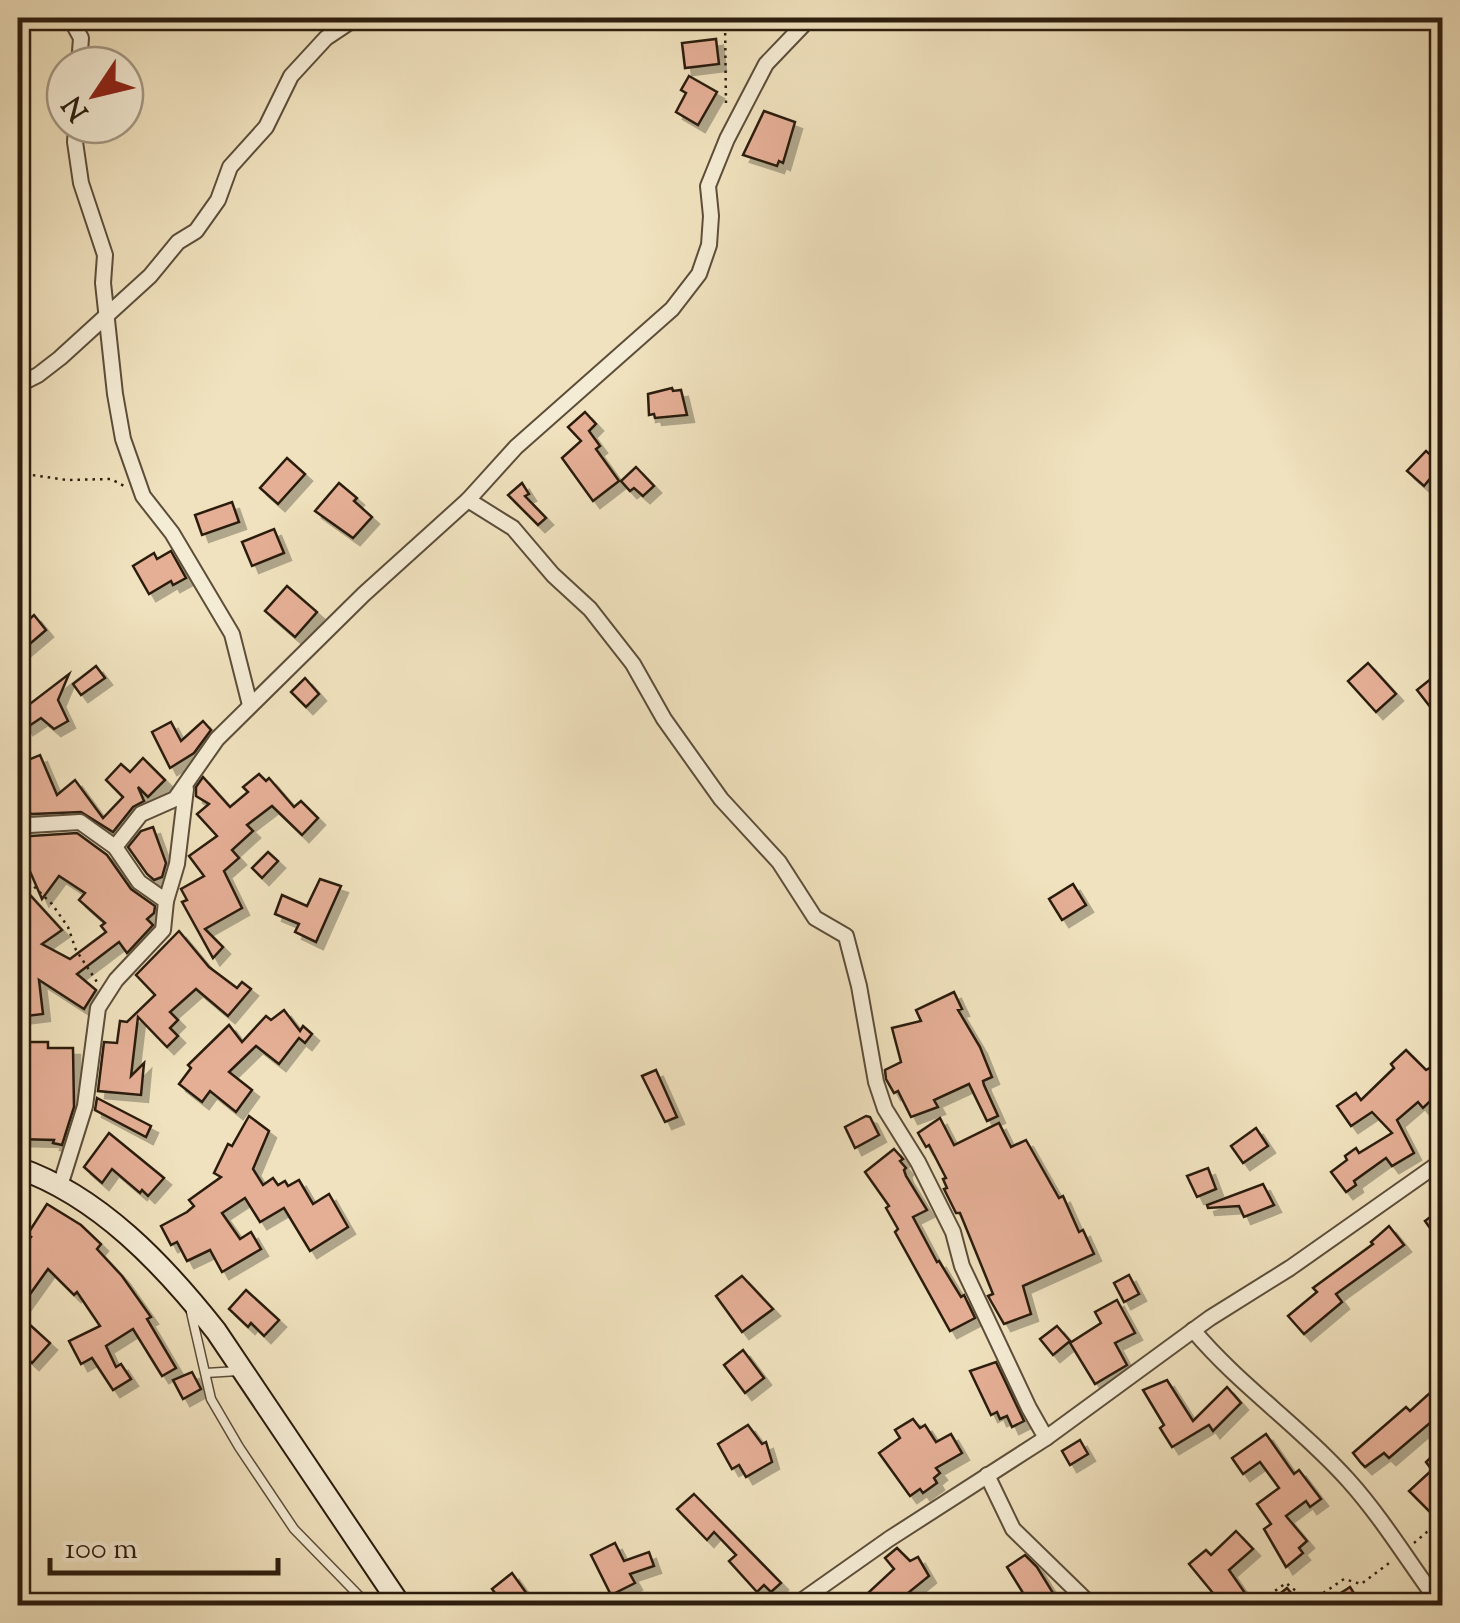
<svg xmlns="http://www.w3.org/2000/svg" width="1460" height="1623" viewBox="0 0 1460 1623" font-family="'Sorts Mill Goudy',serif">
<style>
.building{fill:#e5af96;stroke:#2c1d0e;stroke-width:2.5;filter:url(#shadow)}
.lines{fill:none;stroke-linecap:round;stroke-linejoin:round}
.service-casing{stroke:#5d4e3a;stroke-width:11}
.minor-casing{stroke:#5d4e3a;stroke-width:18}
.secondary-casing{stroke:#2c1d0e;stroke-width:24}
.path{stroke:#2c1d0e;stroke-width:2.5;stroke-dasharray:2.5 5;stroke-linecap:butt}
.service{stroke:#f5ecd5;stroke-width:8}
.minor{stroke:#f5ecd5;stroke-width:14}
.secondary{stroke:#f5ecd5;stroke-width:20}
</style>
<defs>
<filter id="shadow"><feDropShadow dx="7" dy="7" stdDeviation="0" flood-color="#0004"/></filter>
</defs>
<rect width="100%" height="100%" fill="#f0e2be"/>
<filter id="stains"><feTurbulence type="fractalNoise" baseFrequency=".002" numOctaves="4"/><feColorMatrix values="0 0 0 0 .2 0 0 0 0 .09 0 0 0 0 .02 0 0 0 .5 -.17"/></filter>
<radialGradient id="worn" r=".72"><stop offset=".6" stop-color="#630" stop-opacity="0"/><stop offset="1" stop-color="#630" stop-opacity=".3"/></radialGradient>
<g class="building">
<path d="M 716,39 L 719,64 L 685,68 L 682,43 Z"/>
<path d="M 689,76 L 717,92 L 698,125 L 676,112 L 686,93 L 681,90 Z"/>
<path d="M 764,111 L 795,122 L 783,163 L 779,161 L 777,166 L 743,155 Z"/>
<path d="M 672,388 L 673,391 L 681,390 L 687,415 L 655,418 L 654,414 L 649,415 L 648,394 Z"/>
<path d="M 585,412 L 596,424 L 589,431 L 600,446 L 596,449 L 619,481 L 593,501 L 562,458 L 581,441 L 568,427 Z"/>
<path d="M 1442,445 L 1442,464 L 1424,486 L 1407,471 L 1426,451 L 1433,457 Z"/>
<path d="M 287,458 L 305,474 L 278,504 L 260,488 Z"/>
<path d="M 636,467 L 654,486 L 643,496 L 634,488 L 630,491 L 621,481 Z"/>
<path d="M 339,483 L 357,498 L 354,501 L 372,517 L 353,538 L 315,511 Z"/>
<path d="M 522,483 L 529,494 L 525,496 L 546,518 L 538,525 L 508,495 Z"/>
<path d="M 232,502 L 239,522 L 202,535 L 195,515 Z"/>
<path d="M 274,529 L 284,553 L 252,566 L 242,542 Z"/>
<path d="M 171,551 L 186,578 L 173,585 L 171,581 L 149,594 L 133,566 L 154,553 L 157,559 Z"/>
<path d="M 287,586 L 317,612 L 295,637 L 265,611 Z"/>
<path d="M 18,615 L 24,624 L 34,615 L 46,630 L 18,654 Z"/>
<path d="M 1368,663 L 1396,694 L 1376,712 L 1348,681 Z"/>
<path d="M 96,666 L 105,678 L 81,695 L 73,684 Z"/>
<path d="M 69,674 L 58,700 L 68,721 L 54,729 L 41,718 L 26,728 L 18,713 Z"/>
<path d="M 1437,674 L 1442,681 L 1442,722 L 1417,690 Z"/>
<path d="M 305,678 L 319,694 L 306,707 L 291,692 Z"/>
<path d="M 203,721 L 211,730 L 194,753 L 170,768 L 152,732 L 171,722 L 181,741 Z"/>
<path d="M 40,755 L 57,795 L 75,780 L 103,818 L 123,797 L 106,780 L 121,764 L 130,772 L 143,758 L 165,780 L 148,797 L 138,787 L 144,801 L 133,807 L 113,832 L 81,812 L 32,814 L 18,809 L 18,764 Z"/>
<path d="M 259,774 L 266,781 L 269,778 L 294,807 L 301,801 L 318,818 L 302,835 L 272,806 L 247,825 L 253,831 L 232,850 L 239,858 L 224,871 L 242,908 L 205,929 L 223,947 L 213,958 L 182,902 L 187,900 L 181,889 L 204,876 L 189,856 L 217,836 L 197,814 L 209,804 L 196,796 L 196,787 L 203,777 L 230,807 L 248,792 L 243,787 Z"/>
<path d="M 153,827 L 166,863 L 162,877 L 154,880 L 147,874 L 128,847 L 141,831 Z"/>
<path d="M 18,831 L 31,836 L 77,833 L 107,855 L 131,889 L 155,906 L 154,913 L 147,919 L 153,925 L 127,953 L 119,942 L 77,974 L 96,990 L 84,1009 L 39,980 L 43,1014 L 18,1017 L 18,956 L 27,936 L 18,925 L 18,882 L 62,930 L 42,944 L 70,959 L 106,932 L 101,926 L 105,923 L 79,900 L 85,893 L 59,876 L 42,899 L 18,844 Z"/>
<path d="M 268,852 L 278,861 L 262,878 L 252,868 Z"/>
<path d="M 320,879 L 341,886 L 316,942 L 295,932 L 299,924 L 275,914 L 282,895 L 307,906 Z"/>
<path d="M 1073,884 L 1086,905 L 1062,920 L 1049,899 Z"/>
<path d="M 179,931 L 209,967 L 237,988 L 242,982 L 251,989 L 228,1016 L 196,989 L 170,1012 L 178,1020 L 170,1028 L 178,1036 L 167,1047 L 138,1017 L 131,1076 L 144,1063 L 141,1095 L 98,1091 L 104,1042 L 117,1043 L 120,1021 L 127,1022 L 155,995 L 136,975 Z"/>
<path d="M 954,992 L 962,1009 L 958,1010 L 980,1047 L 992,1077 L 983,1081 L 984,1085 L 998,1116 L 987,1121 L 969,1084 L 934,1100 L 938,1107 L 911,1117 L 898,1091 L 894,1093 L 886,1079 L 885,1070 L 901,1062 L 892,1028 L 921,1021 L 916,1010 Z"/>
<path d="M 284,1010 L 300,1031 L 303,1026 L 312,1034 L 305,1043 L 299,1038 L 279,1064 L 256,1046 L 229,1072 L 252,1090 L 236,1112 L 210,1091 L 202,1102 L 179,1084 L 191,1068 L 188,1065 L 229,1025 L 242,1042 L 266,1016 L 271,1020 Z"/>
<path d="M 18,1042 L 48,1042 L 48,1048 L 73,1048 L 74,1107 L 62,1145 L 53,1143 L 54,1140 L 18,1139 Z"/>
<path d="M 1406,1050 L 1426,1070 L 1442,1061 L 1442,1090 L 1423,1108 L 1418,1102 L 1397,1120 L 1414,1153 L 1392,1166 L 1386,1158 L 1354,1181 L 1356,1185 L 1346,1192 L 1331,1172 L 1347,1160 L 1345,1156 L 1356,1148 L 1359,1153 L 1392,1133 L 1372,1112 L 1351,1126 L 1337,1106 L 1356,1093 L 1361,1100 L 1394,1068 L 1391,1064 Z"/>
<path d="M 656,1070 L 677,1117 L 665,1122 L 642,1076 Z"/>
<path d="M 97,1098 L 151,1126 L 146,1137 L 95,1110 Z"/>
<path d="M 249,1116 L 269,1131 L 253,1169 L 263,1185 L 273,1178 L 278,1185 L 285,1181 L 288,1186 L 299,1180 L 313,1204 L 329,1194 L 348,1227 L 310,1251 L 284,1208 L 260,1222 L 245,1198 L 222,1213 L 240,1239 L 251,1232 L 261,1249 L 222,1272 L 210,1250 L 187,1261 L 177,1242 L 171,1245 L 161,1226 L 187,1212 L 194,1206 L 189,1200 L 221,1177 L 214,1173 L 228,1144 L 232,1146 Z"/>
<path d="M 866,1116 L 870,1117 L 879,1135 L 855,1148 L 845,1127 Z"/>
<path d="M 940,1118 L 954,1145 L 999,1123 L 1011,1147 L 1026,1140 L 1059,1198 L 1063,1196 L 1079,1232 L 1083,1230 L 1094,1254 L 1023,1286 L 1031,1314 L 1004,1324 L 988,1296 L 993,1294 L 960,1213 L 956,1213 L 944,1189 L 947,1188 L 943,1179 L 946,1178 L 929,1145 L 926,1147 L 918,1133 Z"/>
<path d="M 1256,1128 L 1268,1146 L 1243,1163 L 1231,1146 Z"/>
<path d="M 109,1133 L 164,1178 L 148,1196 L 142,1190 L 140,1193 L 112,1169 L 102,1183 L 84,1167 Z"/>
<path d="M 894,1149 L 903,1159 L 900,1161 L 906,1168 L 904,1170 L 906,1176 L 927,1210 L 913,1217 L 937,1262 L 939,1261 L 961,1297 L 964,1295 L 975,1318 L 950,1331 L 895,1232 L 898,1229 L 886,1208 L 889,1206 L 865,1172 Z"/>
<path d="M 1208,1168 L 1216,1189 L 1197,1197 L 1187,1176 Z"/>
<path d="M 1263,1184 L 1274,1205 L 1244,1217 L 1239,1206 L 1208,1208 L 1207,1205 Z"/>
<path d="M 47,1204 L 81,1225 L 101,1244 L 97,1249 L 122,1276 L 151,1317 L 147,1319 L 176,1368 L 162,1376 L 133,1329 L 106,1346 L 116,1367 L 121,1364 L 131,1379 L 113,1390 L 92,1358 L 81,1364 L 69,1341 L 100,1326 L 77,1292 L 74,1295 L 48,1269 L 18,1311 L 18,1252 L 31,1237 L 27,1235 Z"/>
<path d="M 1442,1208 L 1442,1245 L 1425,1221 Z"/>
<path d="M 1389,1226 L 1404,1245 L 1336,1294 L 1342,1302 L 1304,1334 L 1288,1316 L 1317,1292 L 1313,1288 L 1373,1244 L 1371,1242 Z"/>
<path d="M 1129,1275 L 1139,1294 L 1124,1302 L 1114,1283 Z"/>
<path d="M 742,1276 L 773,1309 L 742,1332 L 716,1296 Z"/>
<path d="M 246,1290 L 279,1320 L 264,1336 L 251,1323 L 248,1327 L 229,1309 Z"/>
<path d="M 1117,1300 L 1135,1333 L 1115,1343 L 1127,1365 L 1095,1384 L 1070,1343 L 1101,1323 L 1095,1312 Z"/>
<path d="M 29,1324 L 50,1343 L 32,1363 L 18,1350 L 18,1337 Z"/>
<path d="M 1057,1326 L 1070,1341 L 1053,1355 L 1040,1339 Z"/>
<path d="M 743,1350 L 764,1378 L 745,1393 L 724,1365 Z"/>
<path d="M 996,1362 L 1024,1421 L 1012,1427 L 1007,1416 L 1000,1419 L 997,1412 L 991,1415 L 970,1371 Z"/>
<path d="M 192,1372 L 201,1389 L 183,1399 L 173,1380 Z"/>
<path d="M 1167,1380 L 1193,1421 L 1227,1387 L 1241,1403 L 1213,1431 L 1209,1425 L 1172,1447 L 1160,1428 L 1164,1425 L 1143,1390 Z"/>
<path d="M 1442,1382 L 1442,1435 L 1431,1422 L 1389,1458 L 1384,1453 L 1365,1467 L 1361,1463 L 1353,1453 L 1406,1407 L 1410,1411 Z"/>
<path d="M 913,1419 L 920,1428 L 925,1425 L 936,1442 L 951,1434 L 962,1453 L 936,1468 L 940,1473 L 934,1478 L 937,1483 L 923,1493 L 920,1489 L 910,1496 L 879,1453 L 900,1438 L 895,1430 Z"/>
<path d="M 748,1425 L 762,1444 L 766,1442 L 772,1462 L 746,1477 L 739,1465 L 732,1469 L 718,1444 Z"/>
<path d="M 1266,1434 L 1294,1474 L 1299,1470 L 1321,1499 L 1310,1507 L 1306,1501 L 1286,1516 L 1307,1541 L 1299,1548 L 1303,1553 L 1286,1567 L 1264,1529 L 1271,1524 L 1257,1504 L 1279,1488 L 1260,1462 L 1243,1474 L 1232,1458 Z"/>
<path d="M 1080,1440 L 1088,1454 L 1070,1465 L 1062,1451 Z"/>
<path d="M 1442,1446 L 1442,1524 L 1409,1491 L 1432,1470 L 1426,1462 Z"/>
<path d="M 694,1494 L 781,1583 L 771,1592 L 764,1585 L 757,1592 L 729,1561 L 736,1555 L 714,1532 L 707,1540 L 677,1509 Z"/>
<path d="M 1236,1531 L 1253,1549 L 1229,1570 L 1254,1606 L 1206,1606 L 1217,1598 L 1189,1564 L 1206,1550 L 1211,1555 Z"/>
<path d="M 615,1543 L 624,1561 L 649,1552 L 654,1566 L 630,1574 L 635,1583 L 611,1595 L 591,1555 Z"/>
<path d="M 897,1548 L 910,1561 L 918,1557 L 929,1576 L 892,1606 L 854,1606 L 894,1569 L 885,1558 Z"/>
<path d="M 1025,1555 L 1037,1567 L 1061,1606 L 1031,1606 L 1007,1567 Z"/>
<path d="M 512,1573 L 527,1594 L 536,1606 L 505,1606 L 492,1589 Z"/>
<path d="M 1350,1587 L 1362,1606 L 1320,1606 L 1347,1589 Z"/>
<path d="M 1287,1588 L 1302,1606 L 1265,1606 Z"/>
</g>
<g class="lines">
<defs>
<g id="service">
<path d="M 191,1312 L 211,1399 L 239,1447 L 294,1529 L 369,1606"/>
<path d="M 206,1373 L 238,1371"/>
</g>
<g id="minor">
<path d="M 70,18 L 81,38 L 79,65"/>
<path d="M 76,125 L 75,142 L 81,183 L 105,255 L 103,283 L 115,394 L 123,439 L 143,496 L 172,533 L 232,634 L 250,705"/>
<path d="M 18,385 L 38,375 L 60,358 L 150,276 L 178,242 L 196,231 L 218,200 L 230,167 L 266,127 L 291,76 L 326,38 L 356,18"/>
<path d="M 468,500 L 513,528 L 553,575 L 590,609 L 633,664 L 664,719 L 721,799 L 779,862 L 815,918 L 846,936 L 859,986 L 876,1082 L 885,1109 L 918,1162 L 953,1232 L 962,1266 L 1029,1408 L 1046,1438"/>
<path d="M 18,819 L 30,825 L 80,822 L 115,847 L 139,882 L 166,901 L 163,930 L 116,980 L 98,1008 L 85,1106 L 60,1186"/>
<path d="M 115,847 L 141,814 L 175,799 L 217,739 L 364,594 L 468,500 L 516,447 L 672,309 L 699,274 L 709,245 L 711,216 L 708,186 L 727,139 L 766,64 L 810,18"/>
<path d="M 166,901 L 177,864 L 186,789"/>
<path d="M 1193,1330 C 1240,1386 1300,1426 1349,1481 C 1383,1519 1410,1564 1441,1606"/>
<path d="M 987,1475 L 1013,1529 L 1092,1606"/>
<path d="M 794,1606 L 889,1539 L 1046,1438 L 1210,1318 L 1290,1268 L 1442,1161"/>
</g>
<path id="secondary" d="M 18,1168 C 99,1196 164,1265 216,1331 L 401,1606"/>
</defs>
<use href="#service" class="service-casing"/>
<use href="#minor" class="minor-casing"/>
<use href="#secondary" class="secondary-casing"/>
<g class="path">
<path d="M 725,18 L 726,107"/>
<path d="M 94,28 L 108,18"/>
<path d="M 18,473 L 67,480 L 111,479 L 124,486"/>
<path d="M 1442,660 L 1442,666"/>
<path d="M 18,871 L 52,904 L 68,927 L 76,950 L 97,982"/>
<path d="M 1414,1543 L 1427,1532 L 1442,1528"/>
<path d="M 1260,1606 L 1261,1601 L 1286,1583 L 1310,1602 L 1344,1579 L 1361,1584 L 1392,1561"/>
</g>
<use href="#service" class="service"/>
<use href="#minor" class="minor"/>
<use href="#secondary" class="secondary"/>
</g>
<rect width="1460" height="1623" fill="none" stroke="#f0e2be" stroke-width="60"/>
<rect x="20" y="20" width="1420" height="1583" fill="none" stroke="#2c1d0e" stroke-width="5"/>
<rect x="30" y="30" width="1400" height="1563" fill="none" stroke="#2c1d0e" stroke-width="2.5"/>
<g transform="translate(95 95) rotate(235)"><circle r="48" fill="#f5ecd5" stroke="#a59985" stroke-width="2.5"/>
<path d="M0-8L18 38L0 25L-18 38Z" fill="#8f2418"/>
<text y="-15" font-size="28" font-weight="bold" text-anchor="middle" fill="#2c1d0e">N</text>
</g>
<path d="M50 1558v15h228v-15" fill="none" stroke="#2c1d0e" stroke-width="5"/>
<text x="65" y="1558" font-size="30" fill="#2c1d0e" stroke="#f5ecd5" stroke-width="8" paint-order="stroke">100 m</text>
<rect width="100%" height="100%" filter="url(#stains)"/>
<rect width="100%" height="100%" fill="url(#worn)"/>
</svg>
